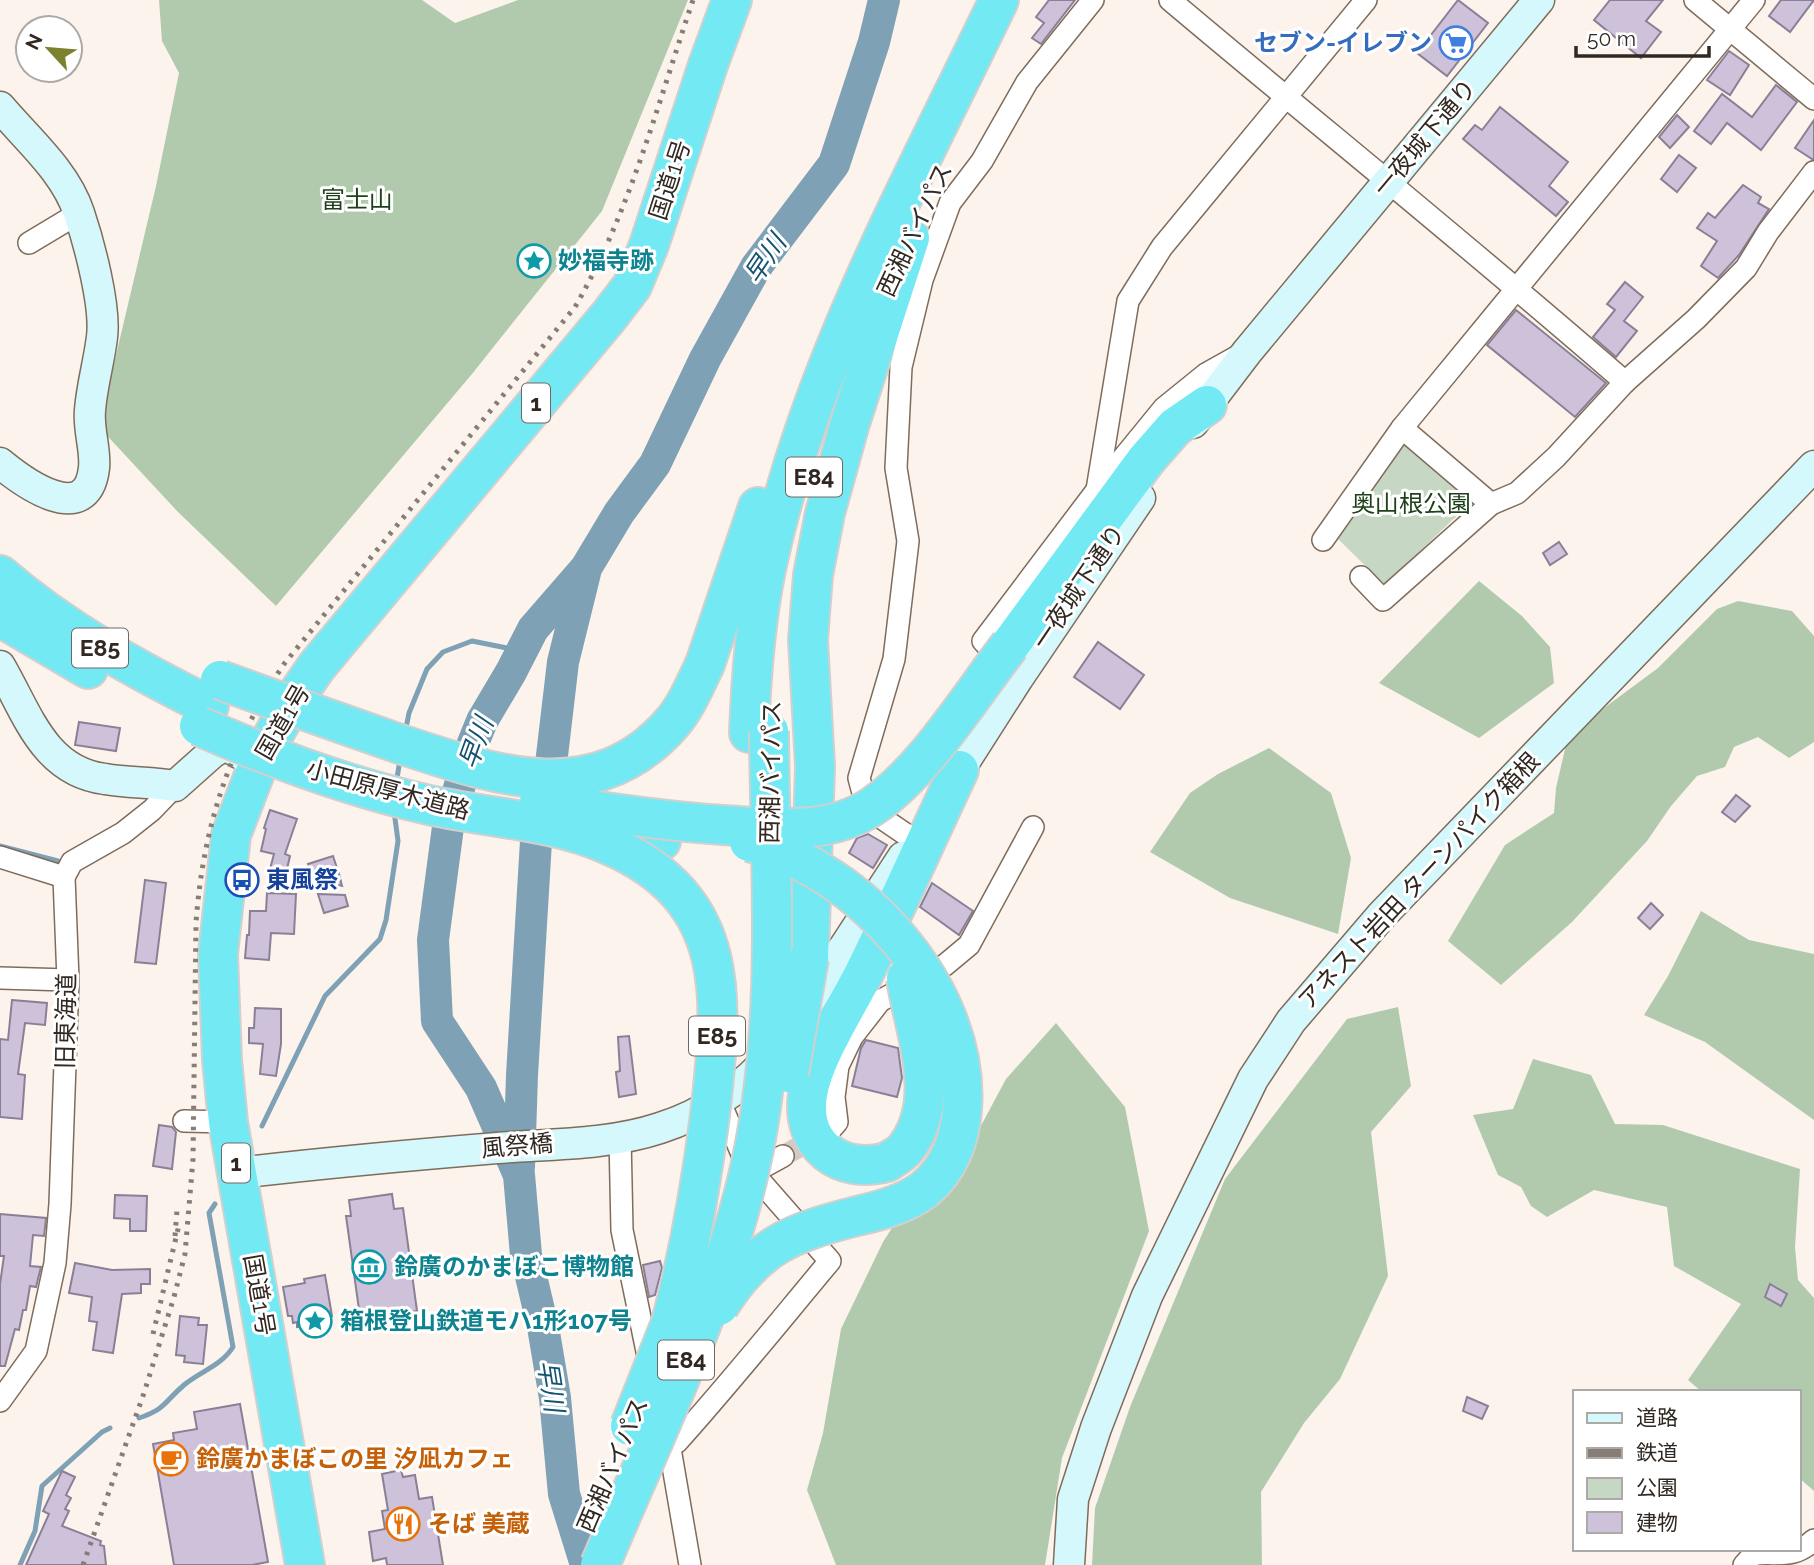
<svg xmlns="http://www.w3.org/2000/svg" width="1814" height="1565" viewBox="0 0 1814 1565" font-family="Raleway,'Noto Sans JP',sans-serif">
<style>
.green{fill:#c6d7c3}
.forest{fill:#b1caae}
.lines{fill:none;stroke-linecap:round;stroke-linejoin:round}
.stream{stroke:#7fa1b5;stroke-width:5}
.river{stroke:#7fa1b5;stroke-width:32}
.building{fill:#cec2da;stroke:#8a8096;stroke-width:2}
.street-tunnel{stroke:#d3cac3;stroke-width:21;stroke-dasharray:21 10;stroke-linecap:butt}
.street-casing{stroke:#7f6c5b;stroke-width:24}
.secondary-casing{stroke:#7f6c5b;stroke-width:33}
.highway-casing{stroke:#d1d0ce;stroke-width:42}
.street{stroke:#fff;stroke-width:21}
.secondary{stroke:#d5f8fc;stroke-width:30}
.highway{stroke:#73e9f4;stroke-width:38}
.rail{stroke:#857d76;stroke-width:5;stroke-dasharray:3.5 7;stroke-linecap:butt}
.highway-bridge-casing{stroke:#d1d0ce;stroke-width:42;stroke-linecap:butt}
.highway-bridge{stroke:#73e9f4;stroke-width:38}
.labels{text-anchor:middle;stroke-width:6;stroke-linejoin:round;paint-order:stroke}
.shield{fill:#fff;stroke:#6e6864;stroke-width:2}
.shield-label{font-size:23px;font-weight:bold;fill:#302821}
.shop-label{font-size:24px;font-weight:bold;fill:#366cbe;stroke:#fff;text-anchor:end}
.street-label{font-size:24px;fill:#302821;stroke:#fff}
.park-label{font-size:24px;fill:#1e411a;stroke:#fff}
.culture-label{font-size:24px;font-weight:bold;fill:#0d838f;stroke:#fff;text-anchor:start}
.transit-label{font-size:24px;font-weight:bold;fill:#164399;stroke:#fff;text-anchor:start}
.food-label{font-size:24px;font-weight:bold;fill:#c56008;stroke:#fff;text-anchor:start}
.water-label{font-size:26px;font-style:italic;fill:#13536f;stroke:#fff}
</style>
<rect width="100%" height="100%" fill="#fcf3ec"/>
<path class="green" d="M 1404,445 L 1472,501 L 1385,585 L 1336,537 Z"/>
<g class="forest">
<path d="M 159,0 L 422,0 L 455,23 L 518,0 L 688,0 L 602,211 L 472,374 L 276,606 L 178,512 L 99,427 L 156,186 L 179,73 L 162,41 Z"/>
<path d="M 1479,581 L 1522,616 L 1550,647 L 1554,683 L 1479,738 L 1379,683 Z"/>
<path d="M 1738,601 L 1792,611 L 1814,636 L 1814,742 L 1789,758 L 1758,737 L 1734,747 L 1725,767 L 1697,776 L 1671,806 L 1647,841 L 1572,922 L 1501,985 L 1448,941 L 1505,845 L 1554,813 L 1556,788 L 1566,745 L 1582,727 L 1608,705 L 1658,668 L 1717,609 Z"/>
<path d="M 1269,748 L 1331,793 L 1351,858 L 1338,934 L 1230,898 L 1150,852 L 1190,793 L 1218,774 Z"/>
<path d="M 1701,911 L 1749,940 L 1814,954 L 1814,1120 L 1705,1042 L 1644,1015 L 1668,976 Z"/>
<path d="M 1398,1007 L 1411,1086 L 1371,1132 L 1388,1276 L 1340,1379 L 1304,1423 L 1261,1492 L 1262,1565 L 1092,1565 L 1095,1508 L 1130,1407 L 1225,1179 L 1347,1019 Z"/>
<path d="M 1056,1023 L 1125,1107 L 1149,1231 L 1062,1458 L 1045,1565 L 836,1565 L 807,1490 L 823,1433 L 841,1329 L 883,1242 L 899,1217 L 976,1135 L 1006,1079 Z"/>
<path d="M 1533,1059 L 1591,1075 L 1615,1124 L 1663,1125 L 1800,1169 L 1795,1247 L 1798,1280 L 1814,1298 L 1814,1491 L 1798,1477 L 1798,1392 L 1702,1392 L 1688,1380 L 1741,1304 L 1674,1266 L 1667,1207 L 1594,1190 L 1547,1217 L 1531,1206 L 1521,1187 L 1498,1175 L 1473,1115 L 1513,1109 Z"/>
</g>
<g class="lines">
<g class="stream">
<path d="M 405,733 L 409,713 L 427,669 L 443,652 L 472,641 L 522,651"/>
<path d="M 396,784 L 400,760"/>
<path d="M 0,846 L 58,861"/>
<path d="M 262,1126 L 325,996 L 380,939 L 386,920 L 398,841 L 394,811"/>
<path d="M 139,1418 C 166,1409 164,1402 184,1385 C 201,1371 221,1366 233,1347 L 209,1213 L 215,1204"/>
<path d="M 20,1565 L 35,1531 L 42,1486 L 102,1432 L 110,1428"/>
</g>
<g class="river">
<path d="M 519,1167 L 522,1075 L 536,841 L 551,764 L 563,662 L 585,573"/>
<path d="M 586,1565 L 564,1494 L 555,1398 L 543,1327 L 526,1255 L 519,1175 L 481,1088 L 437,1021 L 433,940 L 448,827 L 469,753 L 482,721 L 511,672 L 533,629 L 586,568 L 619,513 L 655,464 L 705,359 L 756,267 L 834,164 L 874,42 L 884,0"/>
</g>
</g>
<g class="building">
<path d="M 1049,0 L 1075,0 L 1041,44 L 1032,38 L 1044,23 L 1036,17 Z"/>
<path d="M 1458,0 L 1488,23 L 1447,76 L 1417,53 Z"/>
<path d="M 1610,0 L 1663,0 L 1646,21 L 1661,32 L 1641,58 L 1594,20 Z"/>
<path d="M 1781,0 L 1814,0 L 1790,32 L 1769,16 Z"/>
<path d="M 1729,51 L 1749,65 L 1730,95 L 1707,80 Z"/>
<path d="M 1776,85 L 1797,102 L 1761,150 L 1727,123 L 1711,144 L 1694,131 L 1722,94 L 1752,117 Z"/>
<path d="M 1500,107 L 1568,162 L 1549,186 L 1568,202 L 1556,216 L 1463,139 L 1475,125 L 1482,130 Z"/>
<path d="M 1677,115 L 1689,127 L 1670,148 L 1659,137 Z"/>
<path d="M 1814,120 L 1814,159 L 1812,159 L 1795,148 Z"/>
<path d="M 1679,155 L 1696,168 L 1677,192 L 1661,179 Z"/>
<path d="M 1743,185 L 1761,197 L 1758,203 L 1769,209 L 1739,255 L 1718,278 L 1701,266 L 1717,241 L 1697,228 L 1708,213 L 1715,218 Z"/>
<path d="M 1625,282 L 1643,297 L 1624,321 L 1637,331 L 1616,357 L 1593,337 L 1615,310 L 1607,304 Z"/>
<path d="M 1516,310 L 1606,383 L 1575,417 L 1487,345 Z"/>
<path d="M 1559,542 L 1567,554 L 1550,565 L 1543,553 Z"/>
<path d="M 1098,642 L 1144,675 L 1120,709 L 1074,677 Z"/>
<path d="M 79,722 L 120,728 L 116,751 L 75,745 Z"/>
<path d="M 1736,795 L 1750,806 L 1735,822 L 1722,812 Z"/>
<path d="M 270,810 L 297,819 L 285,854 L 290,856 L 286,873 L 270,869 L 274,854 L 261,851 L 266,829 L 264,828 Z"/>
<path d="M 868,834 L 887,845 L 873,868 L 849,853 L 857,838 Z"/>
<path d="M 333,856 L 339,874 L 342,886 L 313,879 L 308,864 Z"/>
<path d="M 145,880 L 166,883 L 156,964 L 135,962 Z"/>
<path d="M 932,883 L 973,911 L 959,935 L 920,907 Z"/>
<path d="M 267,893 L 296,894 L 294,934 L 271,933 L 269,960 L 245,958 L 247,935 L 249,935 L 250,911 L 266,911 Z"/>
<path d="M 318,894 L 345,895 L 348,906 L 324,913 Z"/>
<path d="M 1651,903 L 1663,915 L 1650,929 L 1638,918 Z"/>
<path d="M 12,1000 L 47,1003 L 45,1025 L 25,1023 L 18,1074 L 25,1075 L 22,1119 L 0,1117 L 0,1039 L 8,1040 Z"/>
<path d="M 255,1008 L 281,1009 L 281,1044 L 276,1076 L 260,1074 L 263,1044 L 249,1043 L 249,1028 L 254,1028 Z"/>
<path d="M 629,1036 L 636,1094 L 619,1097 L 616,1072 L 620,1071 L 618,1037 Z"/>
<path d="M 866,1040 L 898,1048 L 902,1078 L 897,1097 L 852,1086 L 861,1048 Z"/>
<path d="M 159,1125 L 172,1127 L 176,1132 L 172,1169 L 153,1166 Z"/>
<path d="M 392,1194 L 394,1209 L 403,1208 L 417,1311 L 387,1316 L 387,1321 L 361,1324 L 346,1216 L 351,1216 L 349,1200 Z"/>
<path d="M 115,1195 L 147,1196 L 146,1231 L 130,1231 L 130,1219 L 114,1218 Z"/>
<path d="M 0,1214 L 46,1218 L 44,1236 L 33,1235 L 30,1266 L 41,1267 L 36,1287 L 30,1286 L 26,1310 L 23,1310 L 19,1330 L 15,1329 L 5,1366 L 0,1366 L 0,1284 L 4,1256 L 0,1256 Z"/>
<path d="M 660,1261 L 662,1268 L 655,1295 L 649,1297 L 643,1265 Z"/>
<path d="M 75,1263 L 112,1270 L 150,1269 L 150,1284 L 141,1284 L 141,1293 L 122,1294 L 113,1353 L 93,1350 L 97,1322 L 89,1321 L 92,1297 L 69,1293 Z"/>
<path d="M 325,1275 L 332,1316 L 324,1317 L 325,1322 L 297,1327 L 297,1322 L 293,1323 L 292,1316 L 288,1316 L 283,1287 L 305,1283 L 304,1279 Z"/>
<path d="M 1770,1284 L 1787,1294 L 1781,1306 L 1765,1297 Z"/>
<path d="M 180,1316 L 199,1318 L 198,1325 L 207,1325 L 203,1364 L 184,1362 L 185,1356 L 176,1355 Z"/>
<path d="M 1467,1397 L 1488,1406 L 1482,1419 L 1463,1411 Z"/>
<path d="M 240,1404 L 268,1562 L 252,1565 L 174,1565 L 153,1444 L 174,1440 L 173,1433 L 197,1429 L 194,1412 Z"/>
<path d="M 401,1470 L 403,1477 L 415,1475 L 419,1499 L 432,1497 L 443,1565 L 387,1565 L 386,1558 L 373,1561 L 369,1532 L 385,1529 L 382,1511 L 388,1510 L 382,1474 Z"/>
<path d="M 62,1471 L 75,1477 L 66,1495 L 71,1498 L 65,1509 L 69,1511 L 62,1526 L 101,1541 L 100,1545 L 104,1546 L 106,1565 L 26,1565 L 49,1514 L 43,1511 Z"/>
</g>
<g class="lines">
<path class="street-tunnel" d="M 783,1156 L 824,1133"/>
<defs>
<g id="street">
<path d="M 1170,0 C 1322,128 1476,252 1625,382"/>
<path d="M 1695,0 L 1814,99"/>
<path d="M 29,243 L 79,213"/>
<path d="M 1402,428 L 1491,504"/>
<path d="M 1097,490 L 1128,301 L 1162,247 L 1366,0"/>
<path d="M 1323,540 L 1402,428 L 1754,0"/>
<path d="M 1361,577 L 1383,600 L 1491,504 L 1517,493 L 1556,457 L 1625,382 L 1696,319 L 1746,268 L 1768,232 L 1814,172"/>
<path d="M 1004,664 L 983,641 L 1097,490 L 1164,408 L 1206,374 L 1240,355"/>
<path d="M 914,840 L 867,808 L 859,778 L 894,659 L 908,541 L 896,468 L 901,367 L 922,280 L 950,203 L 982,161 L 1027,82 L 1093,0"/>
<path d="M 0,857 L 64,877"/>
<path d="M 0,978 L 68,980"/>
<path d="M 184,1121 L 228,1122"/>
<path d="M 830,1130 L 837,1122 L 834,1097 L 838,1066 L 852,1037 L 880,1001 L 945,965 L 969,945 L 1033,827"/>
<path d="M 620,1137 L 622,1230 L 650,1366"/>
<path d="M 754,1172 L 783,1156"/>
<path d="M 0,1401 L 36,1351 L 55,1263 L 60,1204 L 68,980 L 64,877 L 72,862 L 123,833 L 152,810 L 175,786"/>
<path d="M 667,1431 L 690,1565"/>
<path d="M 670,1442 L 677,1442 C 730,1383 779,1322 830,1261 L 760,1181 L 742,1154 L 719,1100"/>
<path d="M 1744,1565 L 1754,1554 C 1781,1552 1793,1559 1814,1540"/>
</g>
<g id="secondary">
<path d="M 0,107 C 28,140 65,171 79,213 C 89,243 106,306 102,337 C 99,362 92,385 90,410 C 88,430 96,449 94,468 C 87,529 23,482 0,463"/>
<path d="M 1193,423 L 1247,352 L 1539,0"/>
<path d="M 0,666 C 27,712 43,771 105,779 C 128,783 152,782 175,786 L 212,753 L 225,745 L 246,757"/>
<path d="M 947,789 L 1018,678 L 1140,498"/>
<path d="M 802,1012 L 903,857"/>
<path d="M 238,1173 C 324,1163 411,1155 497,1148 C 550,1144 609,1145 660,1128 C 701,1115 747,1087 773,1052"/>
<path d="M 1069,1565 L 1073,1499 L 1096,1428 L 1147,1296 L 1253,1079 L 1291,1021 L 1381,916 L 1814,466"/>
</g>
<g id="highway">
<path d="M 0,575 C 64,630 135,669 209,706"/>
<path d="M 0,617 L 88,669"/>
<path d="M 1010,645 L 1146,460 L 1175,427 L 1207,405"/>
<path d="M 705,664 L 758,507"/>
<path d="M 749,733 C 751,678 755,623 766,569 C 808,368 911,184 999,0"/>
<path d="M 583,831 L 661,841"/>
<path d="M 809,958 L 815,766 L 808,640 L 813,575 L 825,513 L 850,423 L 910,238"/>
<path d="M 887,1162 C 840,1175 800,1145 808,1094 C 813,1059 847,1007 864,973 C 897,906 927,838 959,770"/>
<path d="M 305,1565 L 228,1122 L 222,1060 L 218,954 L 231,835 L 259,762 L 288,708 L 317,666 L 609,316 L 632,286 L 649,245 L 708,65 L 732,0"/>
</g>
</defs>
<use href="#street" class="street-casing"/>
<use href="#secondary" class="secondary-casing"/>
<use href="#highway" class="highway-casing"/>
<use href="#street" class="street"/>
<use href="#secondary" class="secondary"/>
<use href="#highway" class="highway"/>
<g class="rail">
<path d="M 175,1236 L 177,1210"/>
<path d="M 153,1334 L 179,1225"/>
<path d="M 83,1565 L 144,1393 L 174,1297 L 185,1254 L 193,1159 L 196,923 C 203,826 230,745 284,664 L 575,307 C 630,212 658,103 693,0"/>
</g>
<defs>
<g id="highway-bridge">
<path d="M 220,680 C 280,702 340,723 400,744 C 494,775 594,811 671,724 C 686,707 695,685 705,664"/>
<path d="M 199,726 C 274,759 349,787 429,805 C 488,818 553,820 609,845 C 734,899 723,1000 710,1115 C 701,1186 689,1254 671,1323"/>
<path d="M 539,802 C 601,812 661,821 723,825 C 774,828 829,836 873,806 C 925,771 971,695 1010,645"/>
<path d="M 789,1073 L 809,958"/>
<path d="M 887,1162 C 893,1158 901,1154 905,1149 C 944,1101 914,1031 906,978"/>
<path d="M 719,1306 C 757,1246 790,1233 857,1216 C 880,1211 906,1204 925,1189 C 949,1169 960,1139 962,1109 C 971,991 860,868 749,842"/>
<path d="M 630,1426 L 680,1300"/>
<path d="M 600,1565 C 656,1432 726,1290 754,1149 C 781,1012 770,869 769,731"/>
</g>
</defs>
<use href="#highway-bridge" class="highway-bridge-casing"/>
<use href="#highway-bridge" class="highway-bridge"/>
</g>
<defs>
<symbol id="supermarket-ring" viewBox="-11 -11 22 22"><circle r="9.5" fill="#fff" stroke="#3f7fe0" stroke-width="1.5"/><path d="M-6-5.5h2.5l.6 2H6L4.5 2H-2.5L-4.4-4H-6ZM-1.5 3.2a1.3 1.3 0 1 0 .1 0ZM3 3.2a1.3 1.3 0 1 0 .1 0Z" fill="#3f7fe0"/></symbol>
<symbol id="sight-ring" viewBox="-11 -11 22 22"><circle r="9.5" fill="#fff" stroke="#0f9aa8" stroke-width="1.5"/><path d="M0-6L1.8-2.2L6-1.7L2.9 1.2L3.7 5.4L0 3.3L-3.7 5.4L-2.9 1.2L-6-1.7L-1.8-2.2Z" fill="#0f9aa8"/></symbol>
<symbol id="bus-ring" viewBox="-11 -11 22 22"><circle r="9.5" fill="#fff" stroke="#1a4fb4" stroke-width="1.5"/><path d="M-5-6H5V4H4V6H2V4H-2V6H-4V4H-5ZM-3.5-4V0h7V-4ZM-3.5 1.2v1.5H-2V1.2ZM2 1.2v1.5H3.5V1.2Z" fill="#1a4fb4"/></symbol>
<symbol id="museum-ring" viewBox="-11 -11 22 22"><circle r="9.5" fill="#fff" stroke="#0f9aa8" stroke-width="1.5"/><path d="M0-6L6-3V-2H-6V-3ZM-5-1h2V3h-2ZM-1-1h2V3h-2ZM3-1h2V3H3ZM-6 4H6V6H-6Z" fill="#0f9aa8"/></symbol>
<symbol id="cafe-ring" viewBox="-11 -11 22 22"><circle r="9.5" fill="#fff" stroke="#e8710a" stroke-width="1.5"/><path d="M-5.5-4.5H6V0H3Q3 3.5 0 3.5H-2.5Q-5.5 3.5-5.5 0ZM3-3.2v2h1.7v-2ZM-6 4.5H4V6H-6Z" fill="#e8710a"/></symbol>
<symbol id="restaurant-ring" viewBox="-11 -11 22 22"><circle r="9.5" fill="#fff" stroke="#e8710a" stroke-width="1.5"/><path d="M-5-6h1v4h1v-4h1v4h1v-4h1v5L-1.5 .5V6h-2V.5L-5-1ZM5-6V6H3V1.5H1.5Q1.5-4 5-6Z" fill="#e8710a"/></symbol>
</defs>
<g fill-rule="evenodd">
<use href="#supermarket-ring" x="1437" y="24" width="38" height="38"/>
<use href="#sight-ring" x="515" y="242" width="38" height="38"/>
<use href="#bus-ring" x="223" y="861" width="38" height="38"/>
<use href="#museum-ring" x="350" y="1248" width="38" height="38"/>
<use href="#sight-ring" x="296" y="1302" width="38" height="38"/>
<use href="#cafe-ring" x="152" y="1440" width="38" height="38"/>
<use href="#restaurant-ring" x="384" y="1505" width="38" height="38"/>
</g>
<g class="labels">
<g class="shield">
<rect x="522" y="383.5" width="28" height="39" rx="5"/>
<rect x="786" y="457.5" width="56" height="39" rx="5"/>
<rect x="72" y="628.5" width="56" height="39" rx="5"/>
<rect x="689" y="1016.5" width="56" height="39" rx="5"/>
<rect x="222" y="1143.5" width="28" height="39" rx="5"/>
<rect x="658" y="1340.5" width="56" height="39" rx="5"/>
</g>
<g class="shield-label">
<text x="536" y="411">1</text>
<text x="814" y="485">E84</text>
<text x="100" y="656">E85</text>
<text x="717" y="1044">E85</text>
<text x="236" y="1171">1</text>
<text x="686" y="1368">E84</text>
</g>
<g class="shop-label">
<text x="1432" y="51">セブン-イレブン</text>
</g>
<g class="street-label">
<text transform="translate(1425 138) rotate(-50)" y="8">一夜城下通り</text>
<text transform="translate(670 180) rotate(-72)" y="8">国道1号</text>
<text transform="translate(915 230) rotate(-65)" y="8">西湘バイパス</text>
<text transform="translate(1079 587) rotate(-56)" y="8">一夜城下通り</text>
<text transform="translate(283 722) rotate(-60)" y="8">国道1号</text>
<text transform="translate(771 772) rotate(-89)" y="8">西湘バイパス</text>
<text transform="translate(388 790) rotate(15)" y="8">小田原厚木道路</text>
<text transform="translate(1419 881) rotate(-47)" y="8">アネスト岩田 ターンパイク箱根</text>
<text transform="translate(66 1021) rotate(-89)" y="8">旧東海道</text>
<text transform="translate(517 1146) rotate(-5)" y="8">風祭橋</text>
<text transform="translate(259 1295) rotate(80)" y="8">国道1号</text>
<text transform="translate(613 1465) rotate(-67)" y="8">西湘バイパス</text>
</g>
<g class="park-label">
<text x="357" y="208">富士山</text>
<text x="1411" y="512">奥山根公園</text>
</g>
<g class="culture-label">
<text x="558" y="269">妙福寺跡</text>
<text x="394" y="1275">鈴廣のかまぼこ博物館</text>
<text x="340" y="1329">箱根登山鉄道モハ1形107号</text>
</g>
<g class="transit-label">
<text x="266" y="888">東風祭</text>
</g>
<g class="food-label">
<text x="196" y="1467">鈴廣かまぼこの里 汐凪カフェ</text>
<text x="428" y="1532">そば 美蔵</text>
</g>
<g class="water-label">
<text transform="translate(765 259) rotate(-56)" y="9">早川</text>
<text transform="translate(476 743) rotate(-70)" y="9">早川</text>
<text transform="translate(551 1386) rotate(81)" y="9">早川</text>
</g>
</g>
<rect x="1573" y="1390" width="228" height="161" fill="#ffffff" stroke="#aca9a6" stroke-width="2"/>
<rect x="1587" y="1413" width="35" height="10" fill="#d5f8fc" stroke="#aca9a6" stroke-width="2"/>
<text x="1636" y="1425" font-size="21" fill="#302821">道路</text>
<rect x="1587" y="1448" width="35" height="10" fill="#857d76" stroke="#aca9a6" stroke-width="2"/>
<text x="1636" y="1460" font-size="21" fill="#302821">鉄道</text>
<rect x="1587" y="1478" width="35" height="21" fill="#c6d7c3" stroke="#aca9a6" stroke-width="2"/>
<text x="1636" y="1495" font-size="21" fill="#302821">公園</text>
<rect x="1587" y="1512" width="35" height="21" fill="#cec2da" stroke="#aca9a6" stroke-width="2"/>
<text x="1636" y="1530" font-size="21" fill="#302821">建物</text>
<g transform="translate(49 49) rotate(296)"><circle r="33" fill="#ffffff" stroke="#aca9a6" stroke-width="2"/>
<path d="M0-5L12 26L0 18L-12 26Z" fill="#7b812c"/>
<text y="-10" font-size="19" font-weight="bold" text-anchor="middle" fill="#302821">N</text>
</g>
<path d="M1576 46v10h133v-10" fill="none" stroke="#302821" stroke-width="3.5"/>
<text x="1587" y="46" font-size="21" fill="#302821" stroke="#ffffff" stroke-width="5" paint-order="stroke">50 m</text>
</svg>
